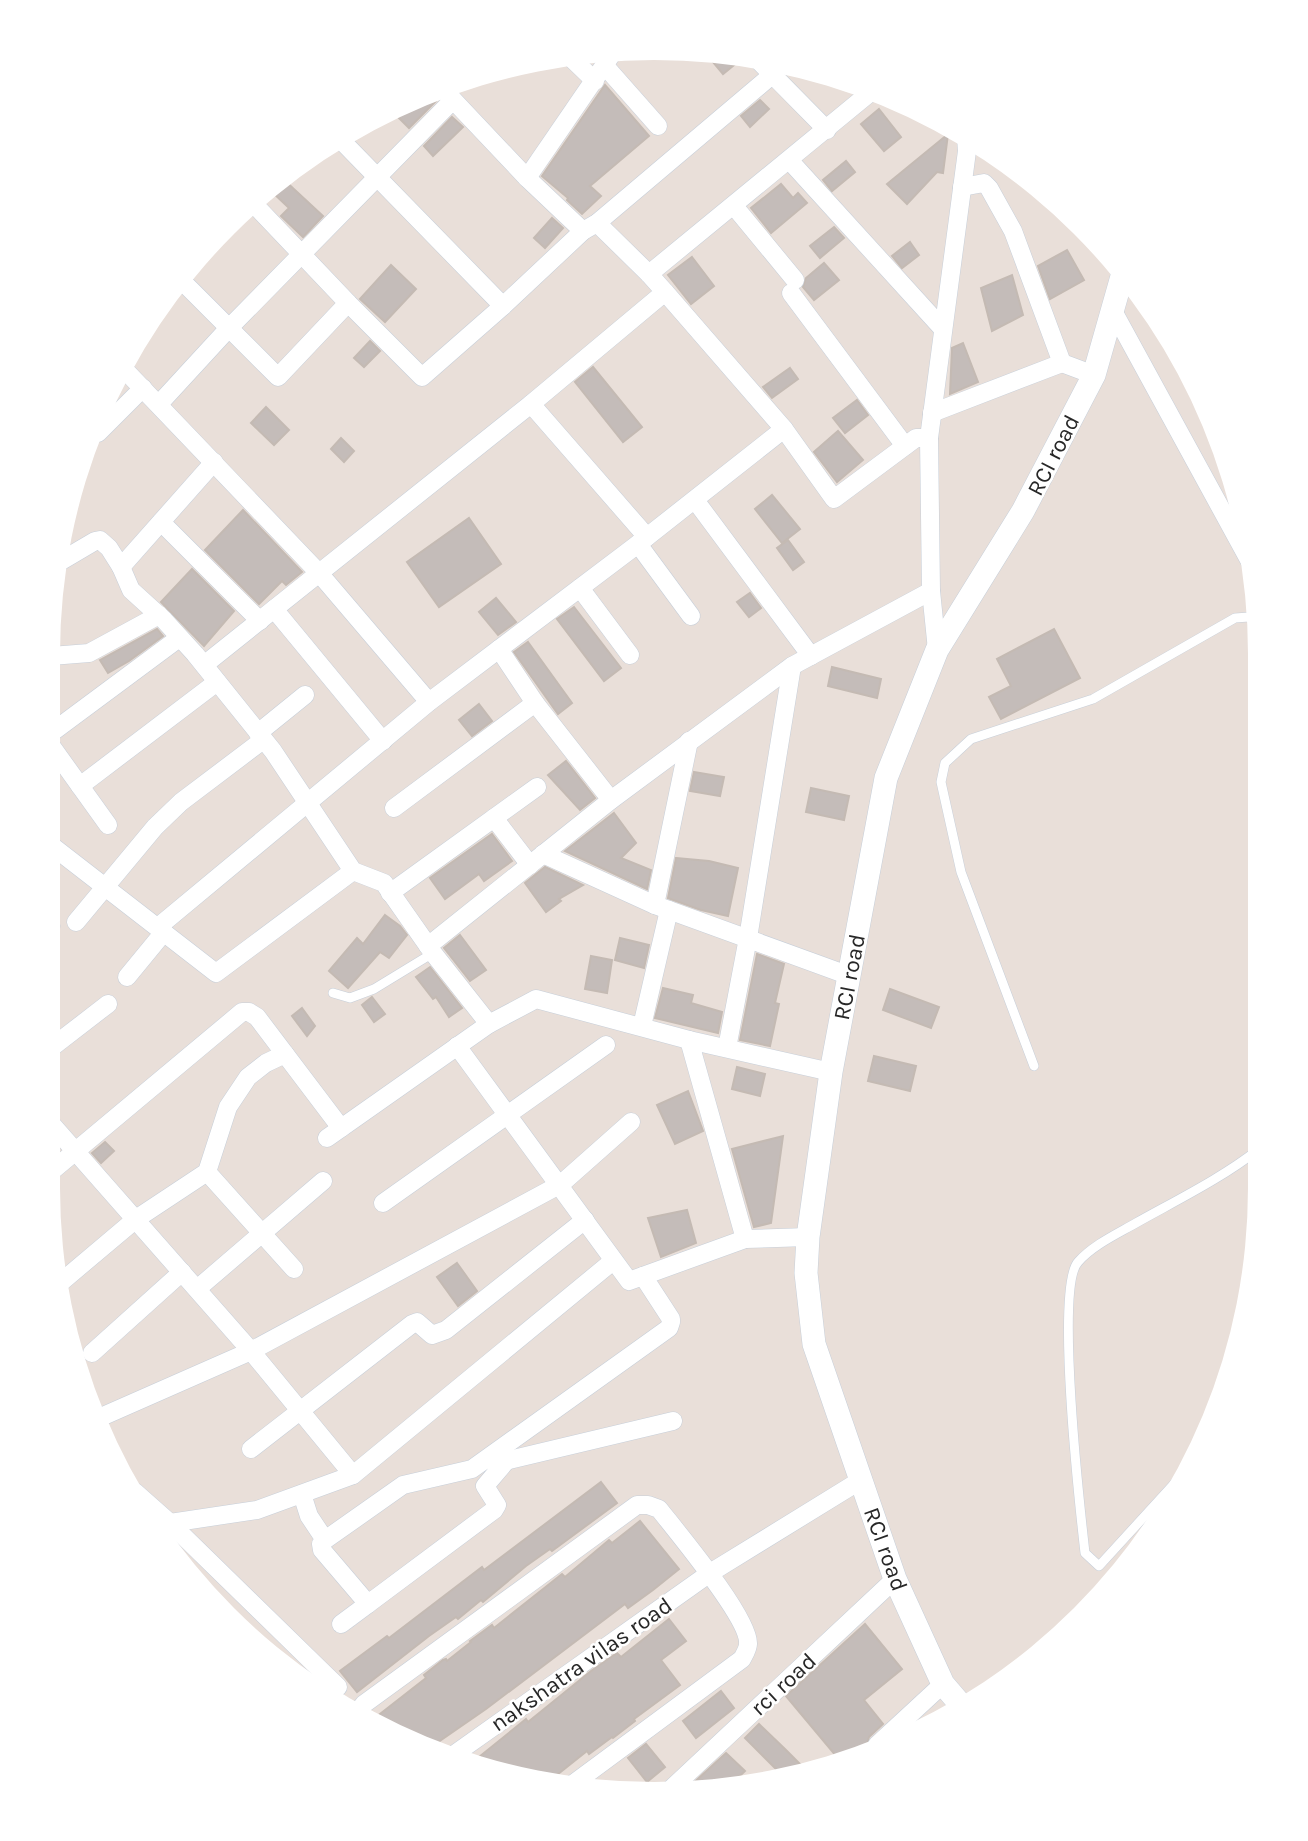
<svg xmlns="http://www.w3.org/2000/svg" width="1308" height="1841" viewBox="0 0 1308 1841" font-family="Karla,sans-serif">
<style>
.building{fill:#c4bcb9;stroke:#c4bab3;stroke-width:2}
.lines{fill:none;stroke-linecap:round;stroke-linejoin:round}
.service-casing{stroke:#c7cfd9;stroke-width:10}
.minor-casing{stroke:#c7cfd9;stroke-width:19}
.tertiary-casing{stroke:#c7cfd9;stroke-width:24}
.service{stroke:#fff;stroke-width:9}
.minor{stroke:#fff;stroke-width:18}
.tertiary{stroke:#fff;stroke-width:23}
.labels{text-anchor:middle;stroke-width:5;stroke-linejoin:round;paint-order:stroke}
.street-label{font-size:23px;fill:#272727;stroke:#fff}
</style>
<rect width="100%" height="100%" fill="#e9dfd9"/>
<g class="building">
<path d="M 703,50 L 719,53 L 744,57 L 723,74 Z"/>
<path d="M 605,85 L 649,136 L 590,186 L 601,196 L 582,214 L 567,200 L 568,198 L 542,176 Z"/>
<path d="M 429,93 L 436,101 L 409,128 L 391,110 Z"/>
<path d="M 760,100 L 769,109 L 750,127 L 741,116 Z"/>
<path d="M 879,109 L 901,137 L 884,151 L 861,124 Z"/>
<path d="M 452,117 L 463,127 L 433,156 L 424,146 Z"/>
<path d="M 948,134 L 943,173 L 937,172 L 907,204 L 887,184 Z"/>
<path d="M 846,161 L 855,172 L 832,191 L 823,180 Z"/>
<path d="M 282,178 L 323,216 L 303,237 L 281,216 L 289,208 L 268,188 Z"/>
<path d="M 781,184 L 793,198 L 798,193 L 807,203 L 771,233 L 751,208 Z"/>
<path d="M 552,218 L 563,228 L 545,248 L 534,238 Z"/>
<path d="M 834,227 L 844,238 L 820,258 L 810,246 Z"/>
<path d="M 910,242 L 919,255 L 902,268 L 892,256 Z"/>
<path d="M 1067,250 L 1084,280 L 1050,299 L 1038,266 Z"/>
<path d="M 692,257 L 714,286 L 691,304 L 668,275 Z"/>
<path d="M 824,263 L 839,280 L 814,300 L 803,287 L 806,278 Z"/>
<path d="M 391,265 L 416,289 L 385,322 L 360,299 Z"/>
<path d="M 1012,275 L 1023,315 L 992,331 L 981,288 Z"/>
<path d="M 370,341 L 380,351 L 364,367 L 354,358 Z"/>
<path d="M 963,343 L 978,382 L 950,394 L 952,348 Z"/>
<path d="M 593,367 L 642,427 L 623,442 L 575,382 Z"/>
<path d="M 790,368 L 798,379 L 772,398 L 763,387 Z"/>
<path d="M 857,400 L 868,415 L 845,433 L 833,418 Z"/>
<path d="M 266,407 L 289,430 L 274,445 L 251,423 Z"/>
<path d="M 838,431 L 863,460 L 837,482 L 814,452 Z"/>
<path d="M 341,438 L 354,451 L 344,462 L 331,449 Z"/>
<path d="M 772,495 L 800,529 L 782,543 L 755,509 Z"/>
<path d="M 243,510 L 302,572 L 286,585 L 282,581 L 259,604 L 205,550 Z"/>
<path d="M 469,518 L 501,564 L 439,607 L 407,562 Z"/>
<path d="M 788,540 L 804,562 L 793,570 L 777,548 Z"/>
<path d="M 192,569 L 234,611 L 204,646 L 161,602 Z"/>
<path d="M 750,593 L 761,608 L 749,617 L 737,602 Z"/>
<path d="M 496,598 L 516,622 L 498,635 L 479,612 Z"/>
<path d="M 574,607 L 621,668 L 604,681 L 557,619 Z"/>
<path d="M 157,629 L 163,636 L 129,661 L 108,673 L 100,660 Z"/>
<path d="M 1054,629 L 1080,678 L 1001,719 L 989,697 L 1011,686 L 997,659 Z"/>
<path d="M 528,642 L 572,703 L 558,714 L 514,652 Z"/>
<path d="M 832,667 L 881,679 L 877,698 L 828,686 Z"/>
<path d="M 479,704 L 492,721 L 472,736 L 459,720 Z"/>
<path d="M 566,761 L 595,798 L 580,810 L 548,775 Z"/>
<path d="M 694,772 L 724,777 L 720,796 L 690,791 Z"/>
<path d="M 811,788 L 849,796 L 844,820 L 806,812 Z"/>
<path d="M 614,813 L 636,843 L 621,858 L 651,870 L 647,889 L 565,851 Z"/>
<path d="M 492,834 L 512,861 L 484,881 L 479,874 L 445,899 L 430,878 Z"/>
<path d="M 676,858 L 709,861 L 738,868 L 728,916 L 701,910 L 668,898 Z"/>
<path d="M 545,867 L 583,885 L 559,899 L 561,901 L 546,912 L 525,883 Z"/>
<path d="M 385,915 L 400,926 L 407,935 L 389,958 L 380,952 L 348,988 L 329,971 L 357,938 L 363,944 Z"/>
<path d="M 460,935 L 486,970 L 470,981 L 444,948 Z"/>
<path d="M 620,938 L 649,945 L 644,968 L 615,960 Z"/>
<path d="M 757,954 L 784,964 L 775,1003 L 779,1004 L 770,1046 L 740,1040 Z"/>
<path d="M 591,956 L 612,960 L 607,993 L 585,989 Z"/>
<path d="M 430,967 L 462,1008 L 449,1017 L 436,997 L 433,999 L 416,977 Z"/>
<path d="M 663,988 L 693,995 L 691,1003 L 722,1012 L 718,1033 L 655,1018 Z"/>
<path d="M 890,989 L 939,1007 L 931,1028 L 883,1010 Z"/>
<path d="M 372,997 L 385,1014 L 374,1022 L 362,1005 Z"/>
<path d="M 302,1008 L 315,1026 L 307,1036 L 292,1016 Z"/>
<path d="M 874,1056 L 916,1066 L 910,1091 L 868,1081 Z"/>
<path d="M 737,1067 L 765,1074 L 760,1096 L 732,1089 Z"/>
<path d="M 688,1091 L 703,1131 L 675,1144 L 657,1105 Z"/>
<path d="M 783,1136 L 771,1223 L 754,1227 L 732,1149 Z"/>
<path d="M 105,1142 L 114,1151 L 101,1163 L 92,1153 Z"/>
<path d="M 687,1210 L 696,1243 L 661,1257 L 648,1218 Z"/>
<path d="M 457,1263 L 477,1291 L 458,1306 L 437,1277 Z"/>
<path d="M 601,1482 L 617,1503 L 552,1551 L 550,1549 L 526,1566 L 483,1602 L 481,1600 L 458,1619 L 456,1617 L 429,1636 L 357,1692 L 340,1671 L 387,1636 L 389,1638 L 482,1567 L 484,1570 Z"/>
<path d="M 640,1521 L 679,1569 L 653,1590 L 628,1608 L 625,1604 L 486,1709 L 428,1749 L 375,1718 L 426,1678 L 424,1675 L 443,1660 L 446,1659 L 447,1661 L 471,1642 L 470,1641 L 492,1625 L 494,1628 L 562,1574 L 565,1577 L 609,1540 L 612,1543 Z"/>
<path d="M 669,1619 L 686,1641 L 661,1660 L 680,1685 L 634,1719 L 635,1721 L 613,1738 L 612,1737 L 589,1754 L 587,1751 L 548,1782 L 474,1761 L 526,1719 L 528,1722 L 591,1671 L 617,1653 L 621,1657 Z"/>
<path d="M 865,1624 L 902,1669 L 864,1700 L 883,1724 L 869,1737 L 866,1747 L 837,1757 L 786,1696 Z"/>
<path d="M 721,1691 L 734,1708 L 696,1738 L 683,1721 Z"/>
<path d="M 759,1724 L 786,1750 L 803,1767 L 781,1774 L 745,1738 Z"/>
<path d="M 646,1744 L 665,1767 L 647,1782 L 628,1758 Z"/>
<path d="M 726,1753 L 745,1771 L 727,1788 L 688,1788 Z"/>
</g>
<g class="lines">
<defs>
<g id="service">
<path d="M 333,993 L 350,998 L 374,989 L 433,953"/>
<path d="M 1034,1066 L 961,872 L 941,782 L 945,763 L 971,739 L 1093,699 L 1235,618 L 1249,617 L 1256,622"/>
<path d="M 1195,1461 L 1099,1566 L 1085,1553 C 1080,1509 1055,1287 1078,1262 C 1093,1245 1117,1234 1136,1223 C 1177,1200 1222,1178 1259,1149"/>
</g>
<g id="minor">
<path d="M 567,54 L 595,81"/>
<path d="M 757,59 L 827,130"/>
<path d="M 605,66 L 658,126"/>
<path d="M 441,87 L 527,178 L 583,231"/>
<path d="M 338,137 L 503,306"/>
<path d="M 790,161 L 942,328"/>
<path d="M 527,178 L 614,51"/>
<path d="M 962,187 L 984,183 L 989,188 L 1013,231 L 1062,363 L 1094,375"/>
<path d="M 251,201 L 348,303 L 422,377 L 503,306 L 583,231 L 597,223 L 772,75"/>
<path d="M 734,206 L 795,280"/>
<path d="M 597,223 L 649,274"/>
<path d="M 184,283 L 278,377 L 348,303"/>
<path d="M 665,292 L 784,429 L 834,499 L 916,438 L 929,438"/>
<path d="M 791,293 L 905,446"/>
<path d="M 1112,309 L 1254,569"/>
<path d="M 122,367 L 319,573 L 429,702"/>
<path d="M 159,404 L 228,329 L 453,100"/>
<path d="M 531,404 L 665,292 L 649,274 L 872,91"/>
<path d="M 932,413 L 1062,363"/>
<path d="M 98,433 L 143,388"/>
<path d="M 695,500 L 811,656"/>
<path d="M 161,522 L 260,621"/>
<path d="M 638,544 L 691,616"/>
<path d="M 56,564 L 95,541 L 100,540 L 109,548 L 121,567 L 214,462"/>
<path d="M 121,567 L 131,590 L 164,620 L 195,654 L 273,751 L 353,871 L 384,883 L 433,953 L 489,1024"/>
<path d="M 580,588 L 630,655"/>
<path d="M 274,609 L 383,741"/>
<path d="M 499,649 L 535,703 L 611,800"/>
<path d="M 937,650 L 931,591 L 929,438 L 967,151 L 966,137"/>
<path d="M 51,656 L 89,653 L 159,615"/>
<path d="M 204,665 L 531,404 L 647,537"/>
<path d="M 258,733 L 305,695"/>
<path d="M 47,736 L 179,638"/>
<path d="M 47,740 L 108,825"/>
<path d="M 80,786 L 217,682"/>
<path d="M 394,808 L 535,703"/>
<path d="M 494,818 L 530,865"/>
<path d="M 47,842 L 216,973 L 353,871"/>
<path d="M 543,854 L 655,905 L 850,976"/>
<path d="M 390,893 L 537,787"/>
<path d="M 655,905 L 689,741"/>
<path d="M 76,922 L 155,827 L 181,802 L 263,740"/>
<path d="M 158,927 L 429,702 L 638,544 L 784,429"/>
<path d="M 47,930 L 51,926"/>
<path d="M 428,946 L 611,800 L 792,666 L 931,591"/>
<path d="M 127,977 L 164,932"/>
<path d="M 642,1026 L 669,910"/>
<path d="M 457,1046 L 629,1281 L 745,1239 L 689,1040 L 831,1072"/>
<path d="M 727,1048 L 748,938 L 792,666"/>
<path d="M 47,1051 L 108,1004"/>
<path d="M 47,1119 L 251,1351 L 353,1475"/>
<path d="M 327,1138 L 489,1024 L 536,999 L 689,1040"/>
<path d="M 207,1172 L 294,1269"/>
<path d="M 47,1175 L 242,1012 L 249,1012 L 257,1017 L 341,1128"/>
<path d="M 383,1203 L 606,1045"/>
<path d="M 745,1239 L 808,1237"/>
<path d="M 60,1283 L 136,1219 L 207,1172 L 228,1107 L 248,1077 L 266,1063 L 285,1054"/>
<path d="M 197,1289 L 323,1181"/>
<path d="M 92,1353 L 182,1272"/>
<path d="M 101,1417 L 251,1351 L 561,1184 L 631,1122"/>
<path d="M 251,1449 L 412,1324 L 417,1322 L 432,1335 L 446,1330 L 585,1220"/>
<path d="M 507,1460 L 485,1486 L 497,1505 L 494,1510 L 368,1604 L 322,1550 L 321,1544 L 325,1540 L 403,1485 L 472,1469 L 669,1328 L 671,1322 L 671,1319 L 643,1276"/>
<path d="M 496,1463 L 673,1421"/>
<path d="M 135,1492 L 170,1523 L 338,1687"/>
<path d="M 302,1494 L 309,1516 L 325,1540"/>
<path d="M 170,1523 L 257,1510 L 353,1475 L 613,1261"/>
<path d="M 341,1624 L 368,1604"/>
<path d="M 360,1709 L 364,1704 L 637,1505 L 648,1505 L 659,1509 C 677,1532 750,1619 748,1644 C 748,1649 744,1655 742,1659 L 569,1787"/>
<path d="M 877,1745 L 943,1684"/>
<path d="M 452,1756 L 710,1573 L 861,1480"/>
<path d="M 671,1789 L 895,1579"/>
</g>
<path id="tertiary" d="M 961,1705 L 943,1684 L 895,1579 L 814,1344 L 806,1273 L 808,1237 L 831,1072 L 886,778 L 937,650 L 1023,511 L 1094,375 L 1123,273"/>
</defs>
<use href="#service" class="service-casing"/>
<use href="#minor" class="minor-casing"/>
<use href="#tertiary" class="tertiary-casing"/>
<use href="#service" class="service"/>
<use href="#minor" class="minor"/>
<use href="#tertiary" class="tertiary"/>
</g>
<g class="labels">
<g class="street-label">
<text transform="translate(1053 455) rotate(-63)" y="8">RCI road</text>
<text transform="translate(849 977) rotate(-79)" y="8">RCI road</text>
<text transform="translate(886 1549) rotate(70)" y="8">RCI road</text>
<text transform="translate(581 1664) rotate(-35)" y="8">nakshatra vilas road</text>
<text transform="translate(783 1684) rotate(-43)" y="8">rci road</text>
</g>
</g>
<path d="M0 0H1308V1841H0ZM654 60H654A594 594 0 0 1 1248 654V1188A594 594 0 0 1 654 1782H654A594 594 0 0 1 60 1188V654A594 594 0 0 1 654 60Z" fill="#fff" fill-rule="evenodd"/>
</svg>
